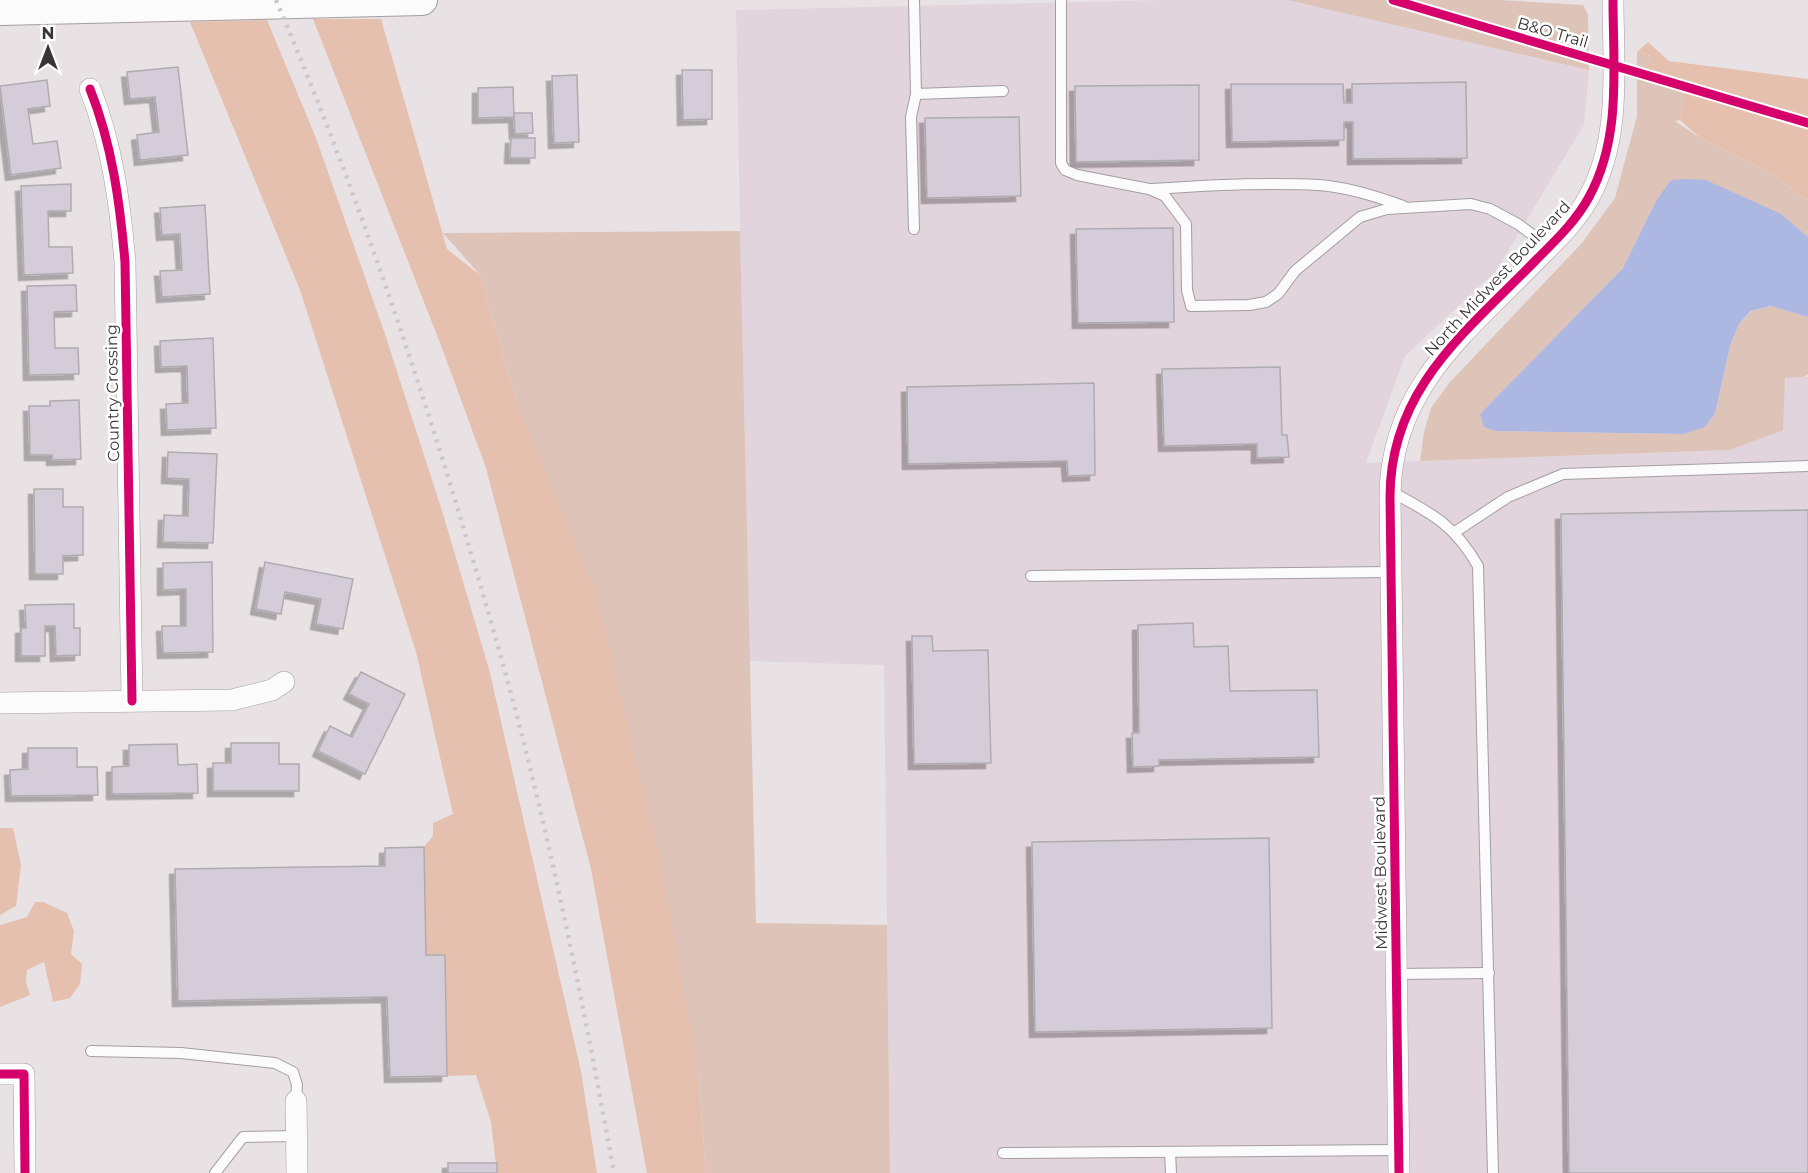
<svg xmlns="http://www.w3.org/2000/svg" width="1808" height="1173" viewBox="0 0 1808 1173" font-family="Montserrat,sans-serif">
<style>
.built{fill:#e2d4dc}
.green{fill:#dec4b8}
.forest{fill:#e6c0af}
.water{fill:#acb7e2}
.building{fill:#d4ccd9;stroke:#afacaf;stroke-width:1.5;filter:url(#shadow)}
.lines{fill:none;stroke-linecap:round;stroke-linejoin:round}
.lane-casing{stroke:#a39ea1;stroke-width:12}
.street-casing{stroke:#a39ea1;stroke-width:22}
.secondary-casing{stroke:#a39ea1;stroke-width:32}
.lane{stroke:#fcfbfb;stroke-width:10}
.street{stroke:#fcfbfb;stroke-width:21}
.secondary{stroke:#fcfbfb;stroke-width:30}
.rail{stroke:#cbc8ca;stroke-width:4.5;stroke-dasharray:3 6;stroke-linecap:butt}
.cycleway-casing{stroke:#fff;stroke-width:13}
.cycleway{stroke:#d6006c;stroke-width:9}
.labels{text-anchor:middle;stroke-width:5;stroke-linejoin:round;paint-order:stroke}
.street-label{font-size:16px;fill:#3a3538;stroke:#fff}
</style>
<defs>
<filter id="shadow"><feDropShadow dx="-5.5" dy="5.5" stdDeviation="0" flood-color="#0004"/></filter>
</defs>
<rect width="100%" height="100%" fill="#e8e2e5"/>
<path class="built" d="M 1164,0 L 1287,0 L 1589,70 L 1584,125 L 1496,271 L 1405,356 L 1366,463 L 1730,450 L 1784,378 L 1808,377 L 1808,1173 L 890,1173 L 884,665 L 748,661 L 736,10 Z"/>
<g class="green">
<path d="M 1287,0 L 1500,0 L 1583,5 L 1588,14 L 1589,70 Z"/>
<path d="M 1637,52 L 1651,56 L 1645,76 L 1685,88 L 1680,120 L 1675,121 L 1700,138 L 1772,174 L 1808,201 L 1808,237 L 1781,214 L 1656,201 L 1623,268 L 1480,414 L 1496,431 L 1684,434 L 1705,427 L 1715,414 L 1730,346 L 1739,324 L 1752,311 L 1771,306 L 1808,317 L 1808,374 L 1804,377 L 1785,378 L 1783,430 L 1730,450 L 1420,461 L 1424,432 L 1431,408 L 1450,382 L 1581,244 L 1615,198 L 1637,116 Z"/>
<path d="M 740,231 L 756,923 L 887,925 L 890,1173 L 706,1173 L 698,1069 L 517,403 L 480,275 L 443,233 Z"/>
</g>
<g class="forest">
<path d="M 313,19 L 381,19 L 447,249 L 480,275 L 517,403 L 596,593 L 663,871 L 698,1069 L 706,1173 L 647,1173 L 591,869 L 486,468 L 442,348 Z"/>
<path d="M 267,20 L 316,138 L 385,334 L 443,514 L 489,669 L 581,1071 L 597,1173 L 497,1173 L 491,1122 L 476,1075 L 447,1076 L 445,955 L 426,955 L 424,847 L 433,836 L 433,823 L 453,814 L 416,652 L 300,290 L 190,22 Z"/>
<path d="M 1648,42 L 1669,61 L 1808,79 L 1808,201 L 1772,174 L 1700,138 L 1680,120 L 1685,88 L 1644,76 L 1651,56 L 1637,52 Z"/>
<path d="M 0,828 L 13,828 L 21,865 L 16,906 L 0,915 Z"/>
<path d="M 35,902 L 43,902 L 67,913 L 74,931 L 71,954 L 82,964 L 80,984 L 70,998 L 53,1002 L 44,962 L 27,970 L 26,982 L 30,995 L 0,1007 L 0,925 L 27,917 Z"/>
</g>
<path class="water" d="M 1687,179 L 1706,180 L 1781,214 L 1808,237 L 1808,317 L 1771,306 L 1751,311 L 1739,324 L 1730,346 L 1715,414 L 1705,427 L 1684,434 L 1496,431 L 1484,427 L 1480,414 L 1623,268 L 1656,201 L 1671,180 Z"/>
<g class="building">
<path d="M 178,67 L 188,155 L 140,160 L 137,135 L 159,132 L 155,97 L 130,99 L 127,72 Z"/>
<path d="M 682,70 L 712,70 L 712,119 L 683,120 Z"/>
<path d="M 577,75 L 579,142 L 554,143 L 552,76 Z"/>
<path d="M 47,80 L 50,106 L 28,109 L 33,144 L 57,141 L 61,168 L 11,175 L 0,86 Z"/>
<path d="M 1466,82 L 1467,158 L 1353,159 L 1353,122 L 1344,122 L 1344,140 L 1232,142 L 1231,84 L 1343,84 L 1344,103 L 1352,103 L 1352,84 Z"/>
<path d="M 1199,85 L 1199,160 L 1076,162 L 1075,86 Z"/>
<path d="M 513,87 L 514,117 L 478,118 L 478,88 Z"/>
<path d="M 514,113 L 532,113 L 533,133 L 515,134 Z"/>
<path d="M 1019,117 L 1021,196 L 927,198 L 925,118 Z"/>
<path d="M 511,138 L 535,138 L 535,158 L 510,158 Z"/>
<path d="M 71,184 L 71,211 L 48,211 L 49,247 L 72,247 L 73,273 L 24,275 L 21,186 Z"/>
<path d="M 205,205 L 210,294 L 162,297 L 160,271 L 182,270 L 180,234 L 162,235 L 160,208 Z"/>
<path d="M 1173,228 L 1174,322 L 1078,323 L 1076,229 Z"/>
<path d="M 76,285 L 77,311 L 54,312 L 55,348 L 78,348 L 79,374 L 29,375 L 27,286 Z"/>
<path d="M 213,338 L 216,428 L 167,430 L 166,404 L 188,403 L 187,366 L 161,367 L 160,341 Z"/>
<path d="M 1280,367 L 1282,435 L 1287,435 L 1289,457 L 1257,458 L 1257,444 L 1164,446 L 1162,369 Z"/>
<path d="M 1094,383 L 1095,475 L 1068,476 L 1067,461 L 908,464 L 907,387 Z"/>
<path d="M 79,400 L 81,459 L 52,460 L 52,455 L 30,455 L 29,406 L 50,406 L 50,401 Z"/>
<path d="M 168,452 L 217,454 L 213,543 L 163,542 L 164,515 L 188,516 L 189,479 L 167,478 Z"/>
<path d="M 34,489 L 63,489 L 63,507 L 83,507 L 83,555 L 63,556 L 63,574 L 35,574 Z"/>
<path d="M 1808,510 L 1808,1173 L 1569,1173 L 1561,514 Z"/>
<path d="M 212,562 L 213,652 L 163,653 L 162,626 L 186,626 L 186,589 L 163,590 L 163,563 Z"/>
<path d="M 265,562 L 353,579 L 343,629 L 316,624 L 321,599 L 285,592 L 281,614 L 256,609 Z"/>
<path d="M 74,604 L 74,628 L 80,628 L 80,655 L 56,656 L 55,626 L 45,626 L 45,656 L 21,656 L 21,628 L 26,628 L 25,605 Z"/>
<path d="M 1193,623 L 1194,647 L 1228,646 L 1230,691 L 1317,690 L 1319,757 L 1159,760 L 1159,766 L 1133,767 L 1132,733 L 1139,733 L 1138,625 Z"/>
<path d="M 912,636 L 932,636 L 933,651 L 988,650 L 991,763 L 914,764 Z"/>
<path d="M 361,672 L 405,694 L 365,774 L 318,751 L 330,726 L 352,737 L 369,704 L 349,694 Z"/>
<path d="M 231,743 L 279,743 L 279,764 L 299,764 L 299,791 L 213,791 L 213,763 L 231,763 Z"/>
<path d="M 177,744 L 178,765 L 197,764 L 198,793 L 112,794 L 112,767 L 129,766 L 129,745 Z"/>
<path d="M 28,748 L 77,748 L 77,767 L 97,767 L 98,795 L 11,796 L 10,770 L 28,769 Z"/>
<path d="M 1269,838 L 1272,1028 L 1035,1032 L 1032,842 Z"/>
<path d="M 424,847 L 426,955 L 445,955 L 447,1076 L 390,1077 L 387,997 L 178,1001 L 175,869 L 385,866 L 385,848 Z"/>
<rect x="448" y="1163" width="49" height="10"/>
</g>
<g class="lines">
<defs>
<g id="lane">
<path d="M 914,0 L 916,94 L 1003,91"/>
<path d="M 1061,0 L 1061,163 L 1065,170 L 1077,175 L 1149,189 L 1165,196 L 1186,224 L 1187,290 L 1191,306 L 1249,305 L 1266,302 L 1278,294 L 1295,271 L 1360,217 L 1387,209 L 1471,204 L 1490,209 L 1518,224 L 1549,247"/>
<path d="M 1152,189 C 1207,185 1263,182 1318,185 C 1348,187 1376,196 1403,206"/>
<path d="M 914,229 L 911,117 L 916,94"/>
<path d="M 1390,491 C 1431,513 1454,524 1478,566 L 1493,1173"/>
<path d="M 1455,532 L 1508,497 L 1563,474 L 1808,466"/>
<path d="M 1031,576 L 1391,572"/>
<path d="M 1396,974 L 1489,973"/>
<path d="M 91,1051 L 181,1053 L 275,1063 L 293,1072 L 297,1085 L 296,1101"/>
<path d="M 1170,1152 L 1171,1173"/>
<path d="M 1003,1153 L 1398,1150"/>
<path d="M 215,1173 L 243,1137 L 296,1136"/>
</g>
<g id="street">
<path d="M 90,89 C 112,144 120,203 125,262 L 132,701"/>
<path d="M 0,703 L 232,700 L 272,690 L 284,682"/>
<path d="M 0,1074 L 24,1074 L 25,1173"/>
<path d="M 296,1101 L 297,1173"/>
<path d="M 1399,1173 L 1390,497 C 1390,388 1467,331 1536,260 C 1556,240 1576,221 1589,197 C 1622,137 1613,66 1613,0"/>
</g>
<path id="secondary" d="M 0,10 L 422,0"/>
</defs>
<use href="#lane" class="lane-casing"/>
<use href="#street" class="street-casing"/>
<use href="#secondary" class="secondary-casing"/>
<use href="#lane" class="lane"/>
<use href="#street" class="street"/>
<use href="#secondary" class="secondary"/>
<path class="rail" d="M 276,0 C 346,164 404,333 456,503 C 483,593 510,684 532,776 C 564,907 590,1040 614,1173"/>
<defs>
<g id="cycleway">
<path d="M 1393,0 L 1808,123"/>
<path d="M 90,89 C 112,144 120,203 125,262 L 132,701"/>
<path d="M 0,1074 L 24,1074 L 25,1173"/>
<path d="M 1399,1173 L 1390,497 C 1390,388 1467,331 1536,260 C 1556,240 1576,221 1589,197 C 1622,137 1613,66 1613,0"/>
</g>
</defs>
<use href="#cycleway" class="cycleway-casing"/>
<use href="#cycleway" class="cycleway"/>
</g>
<g class="labels">
<g class="street-label">
<text transform="translate(1553 32) rotate(16)" y="6">B&amp;O Trail</text>
<text transform="translate(1497 278) rotate(-47)" y="6">North Midwest Boulevard</text>
<text transform="translate(112 393) rotate(-91)" y="6">Country Crossing</text>
<text transform="translate(1380 873) rotate(-91)" y="6">Midwest Boulevard</text>
</g>
</g>
<g transform="translate(48 48)" stroke="#ffffff" stroke-width="4.5" paint-order="stroke">
<path d="M0-4.5L10 22L0 15L-10 22Z" fill="#3a3538"/>
<text y="-9" font-size="16" font-weight="bold" text-anchor="middle" fill="#3a3538">N</text>
</g>
</svg>
